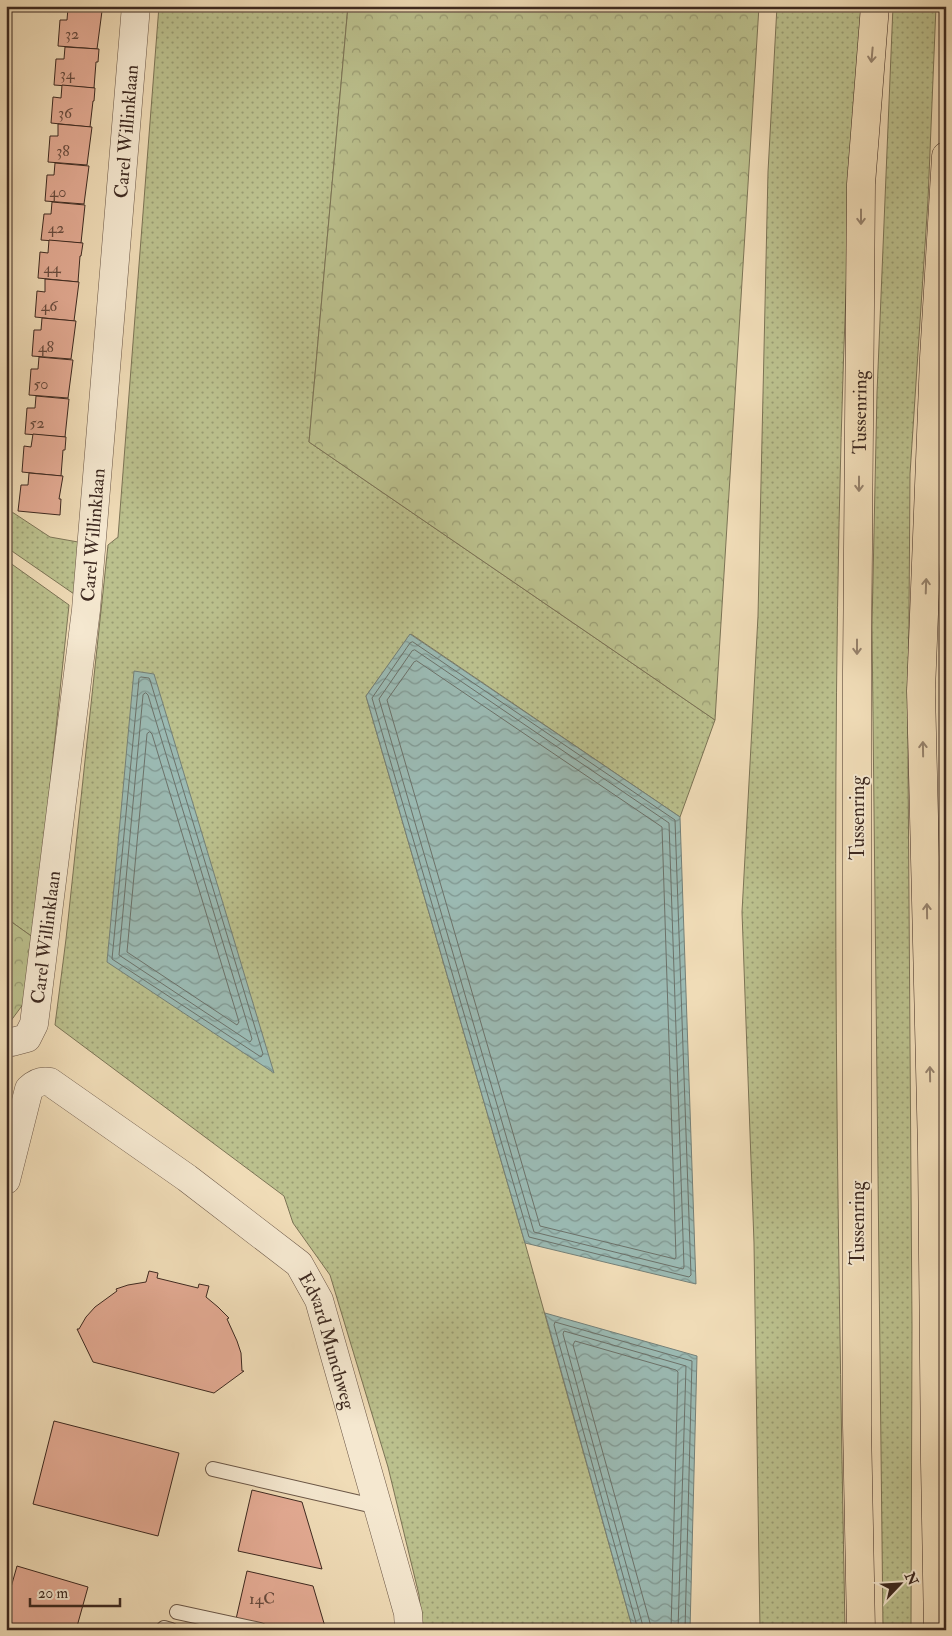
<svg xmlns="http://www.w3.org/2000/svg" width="952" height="1636" viewBox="0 0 952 1636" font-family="'IM FELL Double Pica',serif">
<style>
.grass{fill:url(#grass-dots);stroke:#7c7456}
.forest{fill:url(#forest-crowns);stroke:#7c7456}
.water{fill:url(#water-waves);stroke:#758078}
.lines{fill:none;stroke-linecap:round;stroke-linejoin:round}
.shore{stroke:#6c726a;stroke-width:1}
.building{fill:#e4ab94;stroke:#3d2920}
.service-casing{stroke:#6a5646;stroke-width:16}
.minor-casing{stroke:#6a5646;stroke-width:29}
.trunk-casing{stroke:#3d2920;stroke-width:29}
.service{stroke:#f5e8d0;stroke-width:14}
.minor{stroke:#f5e8d0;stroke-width:28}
.trunk{stroke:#f0dcb7;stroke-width:28}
.oneway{stroke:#96826c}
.labels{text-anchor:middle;stroke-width:4;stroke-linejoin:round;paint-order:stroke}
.number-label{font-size:16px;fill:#674a3d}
.street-label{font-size:19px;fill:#3d2920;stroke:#f5e8d0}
</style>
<defs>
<pattern id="grass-dots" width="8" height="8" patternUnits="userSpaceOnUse" patternTransform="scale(1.25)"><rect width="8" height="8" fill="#bbc08d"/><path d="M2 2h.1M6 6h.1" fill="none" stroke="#999c73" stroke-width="1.8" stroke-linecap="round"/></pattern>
<pattern id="forest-crowns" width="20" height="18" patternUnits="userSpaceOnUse" patternTransform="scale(1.25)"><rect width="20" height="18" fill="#bbc08d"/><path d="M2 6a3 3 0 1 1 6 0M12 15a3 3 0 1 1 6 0" fill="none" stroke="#999c73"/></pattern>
<pattern id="water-waves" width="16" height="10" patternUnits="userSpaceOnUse" patternTransform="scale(1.25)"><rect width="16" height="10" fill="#9bbab3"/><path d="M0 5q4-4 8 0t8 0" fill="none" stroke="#809791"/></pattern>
</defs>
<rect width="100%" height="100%" fill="#f0dcb7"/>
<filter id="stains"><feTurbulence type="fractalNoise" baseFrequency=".004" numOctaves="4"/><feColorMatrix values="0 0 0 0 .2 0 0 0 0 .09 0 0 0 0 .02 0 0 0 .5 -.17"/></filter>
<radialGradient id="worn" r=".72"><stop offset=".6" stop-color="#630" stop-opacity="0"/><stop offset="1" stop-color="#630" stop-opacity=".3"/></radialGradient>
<g class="grass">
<path d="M 159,6 L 348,6 L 309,442 L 715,720 L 680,817 L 411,634 L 366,696 L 525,1243 L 633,1630 L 422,1630 L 419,1595 L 388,1467 L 330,1275 L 293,1223 L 284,1196 L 55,1025 L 66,939 L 108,545 L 118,537 Z"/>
<path d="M 777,6 L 863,6 C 858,93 850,180 847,267 C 828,721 837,1176 845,1630 L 760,1630 L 754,1243 L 742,912 L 758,616 L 768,172 Z"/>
<path d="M 893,6 L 936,6 L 928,200 L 910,474 L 908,759 L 912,1326 L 911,1630 L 883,1630 L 872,626 L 877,393 Z"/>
<path d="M 6,508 L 50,537 L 78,542 L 74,594 L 6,547 Z"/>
<path d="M 6,560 L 69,605 L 34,938 L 6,918 L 6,690 L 10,652 L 6,650 Z"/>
</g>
<g class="forest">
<path d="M 348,6 L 759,6 L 715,720 L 309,442 Z"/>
<path d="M 6,918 L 34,938 L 24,1003 L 10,1022 L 6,1019 Z"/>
</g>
<g class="water">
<path d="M 410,634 L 680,817 L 696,1284 L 525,1243 L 366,696 Z"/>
<path d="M 134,671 L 154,674 L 274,1073 L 107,962 Z"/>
<path d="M 545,1313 L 697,1356 L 690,1630 L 633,1630 Z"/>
</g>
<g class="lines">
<g class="shore">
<path d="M 413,642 L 675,820 L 691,1275 L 689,1277 L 529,1237 L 372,698 L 410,643 Z"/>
<path d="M 415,650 L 669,823 L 684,1267 L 683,1269 L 534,1232 L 379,699 L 412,651 Z"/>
<path d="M 417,661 L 662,827 L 676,1257 L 675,1259 L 540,1226 L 387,700 L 414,662 Z"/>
<path d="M 141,677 L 149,678 L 150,680 L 263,1054 L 261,1057 L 112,959 L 139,679 Z"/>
<path d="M 146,693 L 148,695 L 252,1039 L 250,1042 L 119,955 L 143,695 Z"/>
<path d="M 150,732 L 152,734 L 239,1022 L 237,1025 L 127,952 L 147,734 Z"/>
<path d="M 638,1630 L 554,1325 L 555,1322 L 692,1361 L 685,1630"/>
<path d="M 644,1630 L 563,1334 L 564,1331 L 686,1366 L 678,1630"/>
<path d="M 652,1630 L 573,1345 L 575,1341 L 676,1370 L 678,1372 L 671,1630"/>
</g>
</g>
<g class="building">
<path d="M 61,6 L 101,6 L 100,10 Z"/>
<path d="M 68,8 L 102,11 L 97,49 L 58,46 L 60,20 L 67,20 Z"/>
<path d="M 65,47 L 99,49 L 98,62 L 96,62 L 94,88 L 54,85 L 56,59 L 64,59 Z"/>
<path d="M 62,85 L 95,88 L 94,101 L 93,101 L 90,127 L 51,123 L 53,97 L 61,98 Z"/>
<path d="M 58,124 L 92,127 L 87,165 L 48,162 L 50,136 L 58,136 Z"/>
<path d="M 55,163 L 89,166 L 84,204 L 45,201 L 47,175 L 54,175 Z"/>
<path d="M 52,202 L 85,205 L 81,243 L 41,240 L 44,214 L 51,214 Z"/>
<path d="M 49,240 L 83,243 L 81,256 L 80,256 L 78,282 L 38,278 L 40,252 L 48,253 Z"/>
<path d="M 45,279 L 79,282 L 74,321 L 35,317 L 37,291 L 45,292 Z"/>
<path d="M 42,318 L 76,321 L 71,359 L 32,356 L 34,330 L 41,330 Z"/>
<path d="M 39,357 L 73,360 L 68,398 L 29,395 L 31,369 L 38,369 Z"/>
<path d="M 36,396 L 69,399 L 65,437 L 25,434 L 27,408 L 35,408 Z"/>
<path d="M 33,434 L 66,437 L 65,450 L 63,450 L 61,476 L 22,472 L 24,446 L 31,447 Z"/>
<path d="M 29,473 L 63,476 L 59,499 L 61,499 L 60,515 L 18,511 L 21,485 L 28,485 Z"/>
<path d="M 149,1271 L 158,1273 L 157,1278 L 198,1288 L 199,1284 L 209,1286 L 206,1297 L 218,1307 L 229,1318 L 227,1319 L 237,1341 L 241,1353 L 242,1371 L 244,1371 L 214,1393 L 93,1362 L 77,1329 L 79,1329 L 86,1317 L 95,1307 L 117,1291 L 116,1289 L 128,1285 L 146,1282 Z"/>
<path d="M 54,1421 L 179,1453 L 158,1536 L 33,1504 Z"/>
<path d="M 252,1490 L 302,1502 L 322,1569 L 238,1551 Z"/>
<path d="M 17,1566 L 88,1587 L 76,1630 L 6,1630 L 6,1605 Z"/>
<path d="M 247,1571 L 313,1586 L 326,1630 L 285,1630 L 236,1619 Z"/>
</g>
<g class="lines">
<defs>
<g id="service">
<path d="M 213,1469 L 378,1507"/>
<path d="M 177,1612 L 260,1630"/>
<path d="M 164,1628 L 171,1630"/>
</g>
<g id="minor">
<path id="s1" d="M 6,1040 L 12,1042 L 27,1038 L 34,1024 L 86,610 L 136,6"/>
<path id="s2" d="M 6,1180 L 29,1089 C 35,1083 41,1080 50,1082 L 187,1178 L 299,1264 L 319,1300 L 408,1613 L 409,1630"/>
</g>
<g id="trunk">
<path id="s3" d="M 861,1630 L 857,1425 L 857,671 L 861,184 L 875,6"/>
<path d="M 938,1630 L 935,1462 L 932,1150 L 921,691 L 934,358 L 946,156"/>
</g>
</defs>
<use href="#service" class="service-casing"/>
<use href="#minor" class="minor-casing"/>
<use href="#trunk" class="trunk-casing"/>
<use href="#service" class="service"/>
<use href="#minor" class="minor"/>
<use href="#trunk" class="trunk"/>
</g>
<defs><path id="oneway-shaft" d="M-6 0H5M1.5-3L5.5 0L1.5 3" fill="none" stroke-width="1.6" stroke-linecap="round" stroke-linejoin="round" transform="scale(1.25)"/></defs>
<g class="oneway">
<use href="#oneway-shaft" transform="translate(872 55) rotate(95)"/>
<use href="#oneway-shaft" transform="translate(861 217) rotate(90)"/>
<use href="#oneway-shaft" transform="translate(859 484) rotate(90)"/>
<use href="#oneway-shaft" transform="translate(926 586) rotate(-88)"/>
<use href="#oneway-shaft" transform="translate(857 647) rotate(90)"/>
<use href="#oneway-shaft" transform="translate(923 749) rotate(-91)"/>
<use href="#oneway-shaft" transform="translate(927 911) rotate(-91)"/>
<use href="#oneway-shaft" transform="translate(930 1074) rotate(-91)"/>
</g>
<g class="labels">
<g class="number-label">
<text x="72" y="39">32</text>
<text x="67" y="79">34</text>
<text x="65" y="118">36</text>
<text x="63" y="156">38</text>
<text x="58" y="197">40</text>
<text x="56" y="233">42</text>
<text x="52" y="273">44</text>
<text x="49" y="311">46</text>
<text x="46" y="352">48</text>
<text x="41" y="389">50</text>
<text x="37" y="428">52</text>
<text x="262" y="1604">14C</text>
</g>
<g class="street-label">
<text dy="7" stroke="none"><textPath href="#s1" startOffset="935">Carel Willinklaan</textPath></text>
<text dy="7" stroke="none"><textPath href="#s3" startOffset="1218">Tussenring</textPath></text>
<text dy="7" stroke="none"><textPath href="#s1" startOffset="530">Carel Willinklaan</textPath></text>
<text transform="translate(857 818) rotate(-90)" y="7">Tussenring</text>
<text dy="7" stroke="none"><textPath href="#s1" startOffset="125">Carel Willinklaan</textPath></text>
<text transform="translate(857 1223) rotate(-90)" y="7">Tussenring</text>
<text dy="7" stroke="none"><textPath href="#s2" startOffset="508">Edvard Munchweg</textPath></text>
</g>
</g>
<rect width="952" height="1636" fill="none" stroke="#f0dcb7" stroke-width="25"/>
<rect x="8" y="8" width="937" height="1621" fill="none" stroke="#3d2920" stroke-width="2.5"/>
<rect x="12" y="12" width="927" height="1611" fill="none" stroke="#3d2920"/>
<g transform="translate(900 1584) rotate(65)" stroke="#f5e8d0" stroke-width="4" paint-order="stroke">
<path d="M0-4L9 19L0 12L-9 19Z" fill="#3d2920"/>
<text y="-8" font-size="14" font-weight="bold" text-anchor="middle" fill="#3d2920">N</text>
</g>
<path d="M30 1598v8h90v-8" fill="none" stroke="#3d2920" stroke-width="2.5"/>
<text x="38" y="1598" font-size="15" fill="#3d2920" stroke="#f5e8d0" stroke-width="4" paint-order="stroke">20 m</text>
<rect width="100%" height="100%" filter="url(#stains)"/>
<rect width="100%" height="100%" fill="url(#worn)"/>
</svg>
